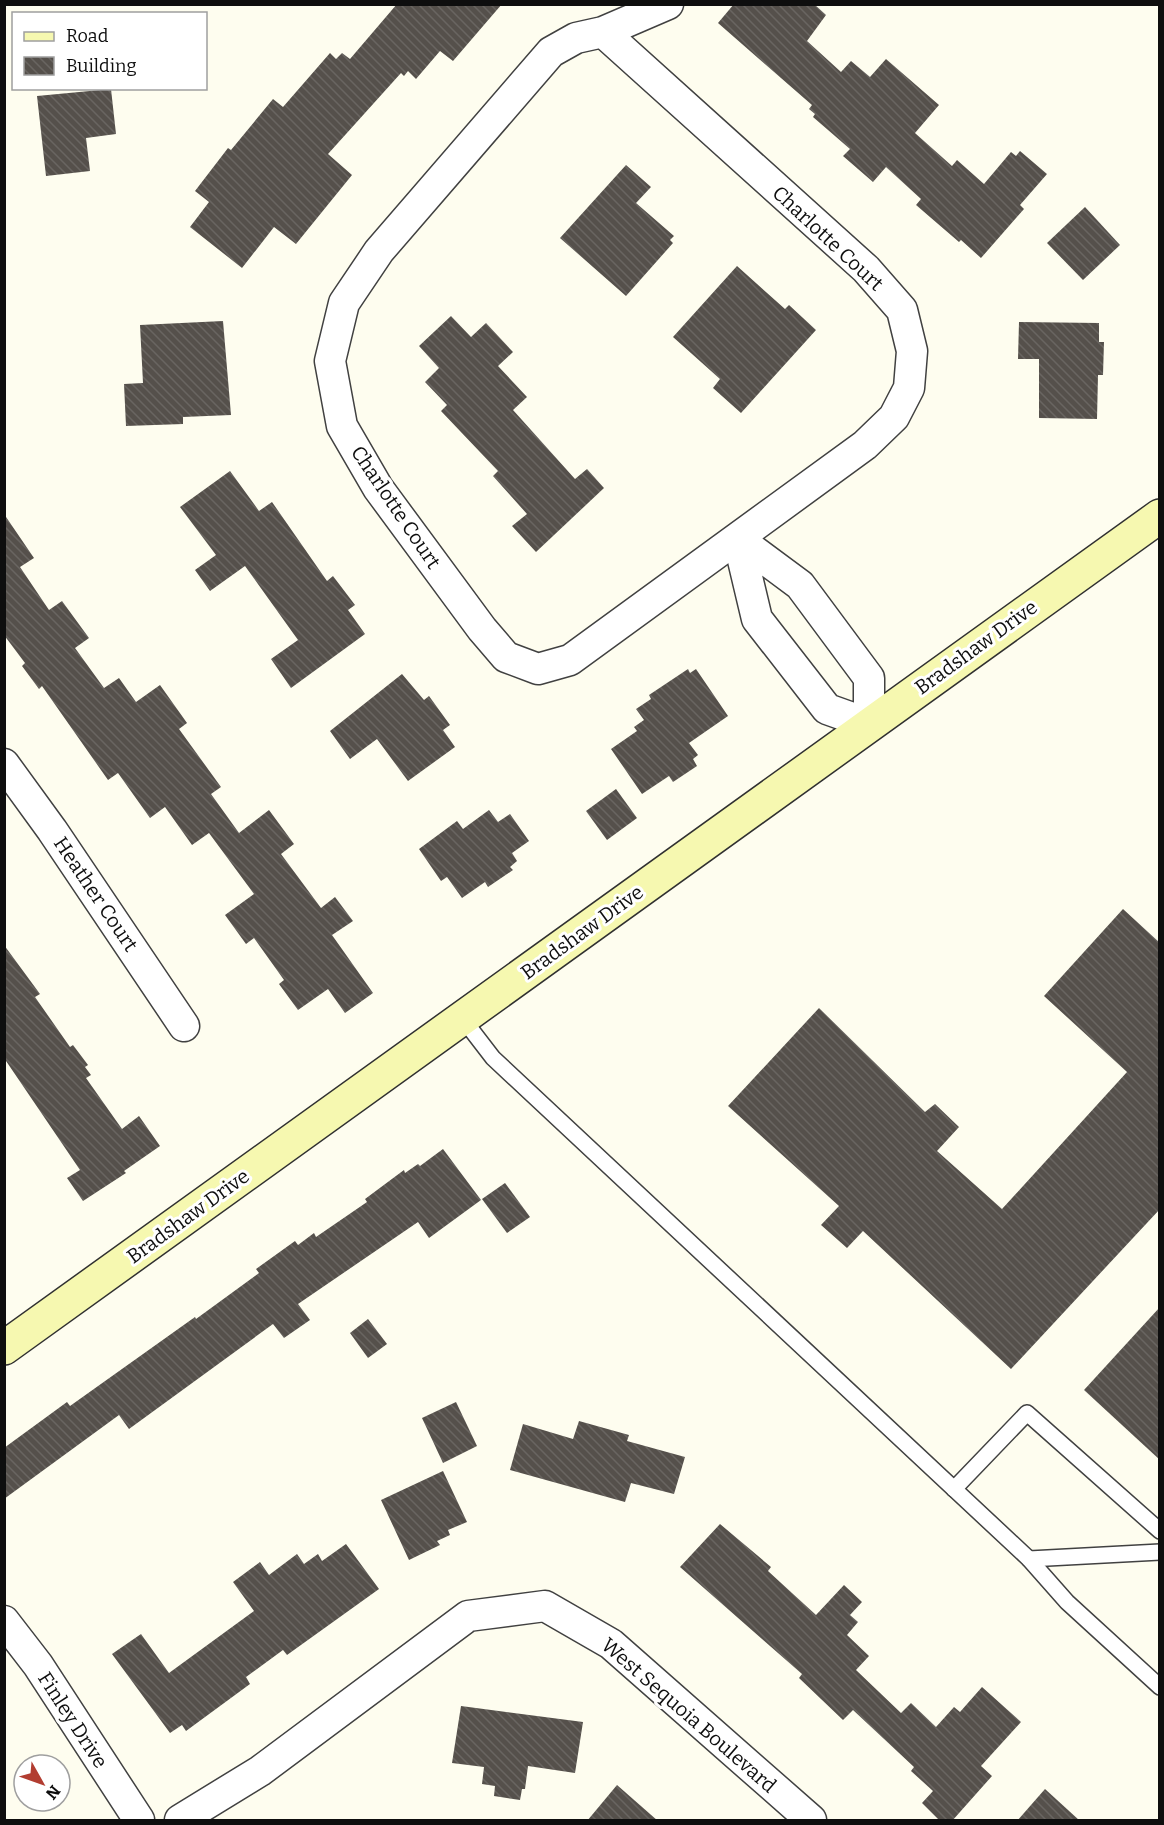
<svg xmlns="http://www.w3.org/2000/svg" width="1164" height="1825" viewBox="0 0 1164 1825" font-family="Bitter,serif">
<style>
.building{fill:url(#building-back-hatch)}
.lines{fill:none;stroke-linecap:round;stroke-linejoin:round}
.lane-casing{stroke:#414141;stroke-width:18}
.street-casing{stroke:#414141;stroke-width:33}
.secondary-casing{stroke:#303030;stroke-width:36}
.lane{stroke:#fff;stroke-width:15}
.street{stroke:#fff;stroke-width:30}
.secondary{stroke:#f6f8b0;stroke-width:33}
.labels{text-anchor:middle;stroke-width:6;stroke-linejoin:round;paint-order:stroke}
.street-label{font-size:20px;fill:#0e0e0e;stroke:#fff}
</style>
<defs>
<pattern id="building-back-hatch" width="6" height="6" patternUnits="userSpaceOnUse" patternTransform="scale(1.5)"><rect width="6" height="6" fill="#55504b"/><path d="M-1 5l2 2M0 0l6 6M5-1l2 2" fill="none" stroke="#696561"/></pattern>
</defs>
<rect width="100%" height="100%" fill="#fefdef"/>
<g class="building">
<path d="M 397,4 L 502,4 L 453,61 L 440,51 L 416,79 L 408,71 L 404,76 L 401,73 L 328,154 L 352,175 L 296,244 L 274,227 L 242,268 L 190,227 L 209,202 L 195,191 L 228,148 L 231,150 L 273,99 L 283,107 L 330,53 L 336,59 L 342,53 L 350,59 Z"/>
<path d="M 734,4 L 814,4 L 826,15 L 807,41 L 841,72 L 851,61 L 870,77 L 886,59 L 939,105 L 915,133 L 952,166 L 957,160 L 984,184 L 1011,152 L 1016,156 L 1020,151 L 1047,174 L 1020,205 L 1024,209 L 981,258 L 961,240 L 959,242 L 916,205 L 921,199 L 886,167 L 873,182 L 843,156 L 850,149 L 813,117 L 815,114 L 809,109 L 812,105 L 718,23 Z"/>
<path d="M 111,89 L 116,134 L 86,138 L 90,171 L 46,176 L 37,96 Z"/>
<path d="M 626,165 L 651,187 L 636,203 L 674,236 L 670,240 L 673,243 L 626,296 L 560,238 Z"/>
<path d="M 1085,207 L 1120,245 L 1083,280 L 1047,243 Z"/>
<path d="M 737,266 L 785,309 L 789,305 L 816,330 L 741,413 L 713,388 L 720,379 L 673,337 Z"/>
<path d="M 451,316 L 471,337 L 486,323 L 513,352 L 498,366 L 527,397 L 513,410 L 575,479 L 587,469 L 604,488 L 536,552 L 512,526 L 527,514 L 493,476 L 498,471 L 441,411 L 447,405 L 425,382 L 439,368 L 419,346 Z"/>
<path d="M 223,321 L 231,415 L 183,417 L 183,424 L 126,426 L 124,384 L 143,383 L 140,325 Z"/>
<path d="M 1019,322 L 1099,323 L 1099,342 L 1104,342 L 1103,375 L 1098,375 L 1097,419 L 1039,418 L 1039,359 L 1018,359 Z"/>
<path d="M 230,471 L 259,511 L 272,502 L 327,581 L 333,576 L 355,605 L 348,610 L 365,634 L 291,688 L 271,659 L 298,640 L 245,566 L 210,591 L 195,570 L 216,555 L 180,507 Z"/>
<path d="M 4,514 L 34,558 L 20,567 L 49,610 L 62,601 L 89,638 L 75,648 L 104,688 L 119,678 L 136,702 L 160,685 L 187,723 L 179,729 L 221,787 L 211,794 L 239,833 L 269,810 L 294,844 L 281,854 L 321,908 L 335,897 L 353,921 L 332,935 L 373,993 L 345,1013 L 328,989 L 298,1010 L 279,984 L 284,980 L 254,938 L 246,944 L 225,915 L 254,894 L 209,833 L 192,845 L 165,807 L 150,818 L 118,773 L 108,780 L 42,686 L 39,689 L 22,666 L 25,663 L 4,635 Z"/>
<path d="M 688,669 L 690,673 L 696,669 L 728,716 L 689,743 L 698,755 L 693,759 L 697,766 L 673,782 L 669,776 L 642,794 L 611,749 L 637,731 L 634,727 L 644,720 L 636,709 L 651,699 L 649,695 Z"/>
<path d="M 402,674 L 424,700 L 429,696 L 450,725 L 443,730 L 455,747 L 408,781 L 377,739 L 350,759 L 330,731 Z"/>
<path d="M 616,789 L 637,818 L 607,840 L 586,811 Z"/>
<path d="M 489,810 L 498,822 L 510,814 L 529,841 L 512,853 L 517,861 L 510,867 L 513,870 L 488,887 L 485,882 L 462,898 L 447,877 L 441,881 L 419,849 L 457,821 L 463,829 Z"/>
<path d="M 1123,909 L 1160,943 L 1160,1209 L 1011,1369 L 863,1231 L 847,1248 L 821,1225 L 839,1206 L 728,1106 L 819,1008 L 925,1112 L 935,1104 L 959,1127 L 937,1151 L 1002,1209 L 1127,1072 L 1044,996 Z"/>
<path d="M 4,945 L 40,994 L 35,997 L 70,1047 L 73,1045 L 88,1065 L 85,1067 L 91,1075 L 86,1078 L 122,1129 L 139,1116 L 160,1146 L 124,1171 L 126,1173 L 83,1201 L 67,1178 L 80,1170 L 4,1058 Z"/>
<path d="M 443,1149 L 481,1200 L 429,1238 L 418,1222 L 298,1304 L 310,1320 L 284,1338 L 273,1324 L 129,1429 L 119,1415 L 4,1499 L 4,1448 L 67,1402 L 70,1406 L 195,1317 L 196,1319 L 259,1273 L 256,1269 L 295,1241 L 298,1245 L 314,1233 L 316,1237 L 367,1202 L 365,1199 L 404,1170 L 405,1173 L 418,1164 L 420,1166 Z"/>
<path d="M 505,1183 L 530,1217 L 507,1233 L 482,1199 Z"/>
<path d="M 1160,1307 L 1160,1460 L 1084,1390 Z"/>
<path d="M 368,1319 L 387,1344 L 368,1358 L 350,1333 Z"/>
<path d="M 456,1402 L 477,1446 L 443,1463 L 422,1418 Z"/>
<path d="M 579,1421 L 629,1435 L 627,1441 L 685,1457 L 674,1494 L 631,1483 L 625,1502 L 510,1470 L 523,1424 L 573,1439 Z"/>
<path d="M 443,1471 L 467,1522 L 448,1530 L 450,1535 L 437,1541 L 440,1545 L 409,1560 L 381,1500 Z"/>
<path d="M 720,1524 L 771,1567 L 768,1571 L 816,1615 L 844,1585 L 862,1602 L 850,1615 L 858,1622 L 847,1635 L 869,1656 L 856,1670 L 901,1713 L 911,1703 L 936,1727 L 954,1707 L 960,1712 L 982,1687 L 1021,1722 L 981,1766 L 992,1776 L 952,1821 L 940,1821 L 922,1803 L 933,1791 L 911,1771 L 914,1767 L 853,1710 L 843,1720 L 799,1678 L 802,1674 L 680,1567 Z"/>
<path d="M 346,1544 L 379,1589 L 287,1655 L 283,1650 L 246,1677 L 250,1684 L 186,1731 L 182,1725 L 170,1733 L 112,1654 L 141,1634 L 169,1673 L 254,1611 L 233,1582 L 260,1562 L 269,1575 L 297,1554 L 304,1564 L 318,1554 L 322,1561 Z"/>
<path d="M 461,1706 L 583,1722 L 575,1773 L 528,1766 L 525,1789 L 522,1789 L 520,1800 L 494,1796 L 495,1786 L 482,1784 L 484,1767 L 452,1763 Z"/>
<path d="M 617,1785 L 658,1821 L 587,1821 Z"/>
<path d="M 1045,1789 L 1080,1821 L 1017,1821 Z"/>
</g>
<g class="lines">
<defs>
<g id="lane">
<path d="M 463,1019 L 493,1058 L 1029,1559 L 1067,1602 L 1160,1687"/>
<path d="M 954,1489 L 1027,1413 L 1160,1531"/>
<path d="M 1029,1559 L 1160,1552"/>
</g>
<g id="street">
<path d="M 603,32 L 866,269 L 902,310 L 912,351 L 909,388 L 894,417 L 865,445 L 570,660 L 538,669 L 506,657 L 482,629 L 378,488 L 342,426 L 330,361 L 344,303 L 379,251 L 551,52 L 576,38 L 603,32 L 668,4"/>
<path d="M 738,539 L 800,585 L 869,678 L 869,724 L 827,709 L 757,619 Z"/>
<path d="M 4,764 L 52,830 L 184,1026"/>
<path d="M 4,1621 L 38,1665 L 139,1820"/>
<path d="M 180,1820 L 260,1771 L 468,1616 L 545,1606 L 611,1644 L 811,1820"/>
</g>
<path id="secondary" d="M 4,1348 L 1160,516"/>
</defs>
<use href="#lane" class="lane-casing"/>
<use href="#street" class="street-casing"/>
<use href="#secondary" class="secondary-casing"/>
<use href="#lane" class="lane"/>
<use href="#street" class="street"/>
<use href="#secondary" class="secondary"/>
</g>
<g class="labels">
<g class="street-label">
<text transform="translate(828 238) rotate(43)" y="7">Charlotte Court</text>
<text transform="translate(396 507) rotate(56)" y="7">Charlotte Court</text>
<text transform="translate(976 647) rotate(-36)" y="7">Bradshaw Drive</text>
<text transform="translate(96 894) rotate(56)" y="7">Heather Court</text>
<text transform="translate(582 932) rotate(-36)" y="7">Bradshaw Drive</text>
<text transform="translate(188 1216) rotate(-36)" y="7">Bradshaw Drive</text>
<text transform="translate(689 1715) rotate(41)" y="7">West Sequoia Boulevard</text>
<text transform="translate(73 1720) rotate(57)" y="7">Finley Drive</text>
</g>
</g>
<rect width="1164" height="1825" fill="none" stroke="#0e0e0e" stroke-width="12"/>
<rect x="12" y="12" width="195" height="78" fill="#ffffff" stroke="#9f9f9f" stroke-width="1.5"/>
<rect x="24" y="32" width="30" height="9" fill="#f6f8b0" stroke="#9f9f9f" stroke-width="1.5"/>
<text x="66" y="42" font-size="18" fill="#0e0e0e">Road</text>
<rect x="24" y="57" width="30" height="18" fill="url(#building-back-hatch)" stroke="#9f9f9f" stroke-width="1.5"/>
<text x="66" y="72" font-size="18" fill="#0e0e0e">Building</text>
<g transform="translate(42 1783) rotate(130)"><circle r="28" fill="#ffffff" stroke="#9f9f9f" stroke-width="1.5"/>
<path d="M0-4.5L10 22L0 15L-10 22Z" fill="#b23d31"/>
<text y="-9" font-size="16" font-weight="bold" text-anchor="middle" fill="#0e0e0e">N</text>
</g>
</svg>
